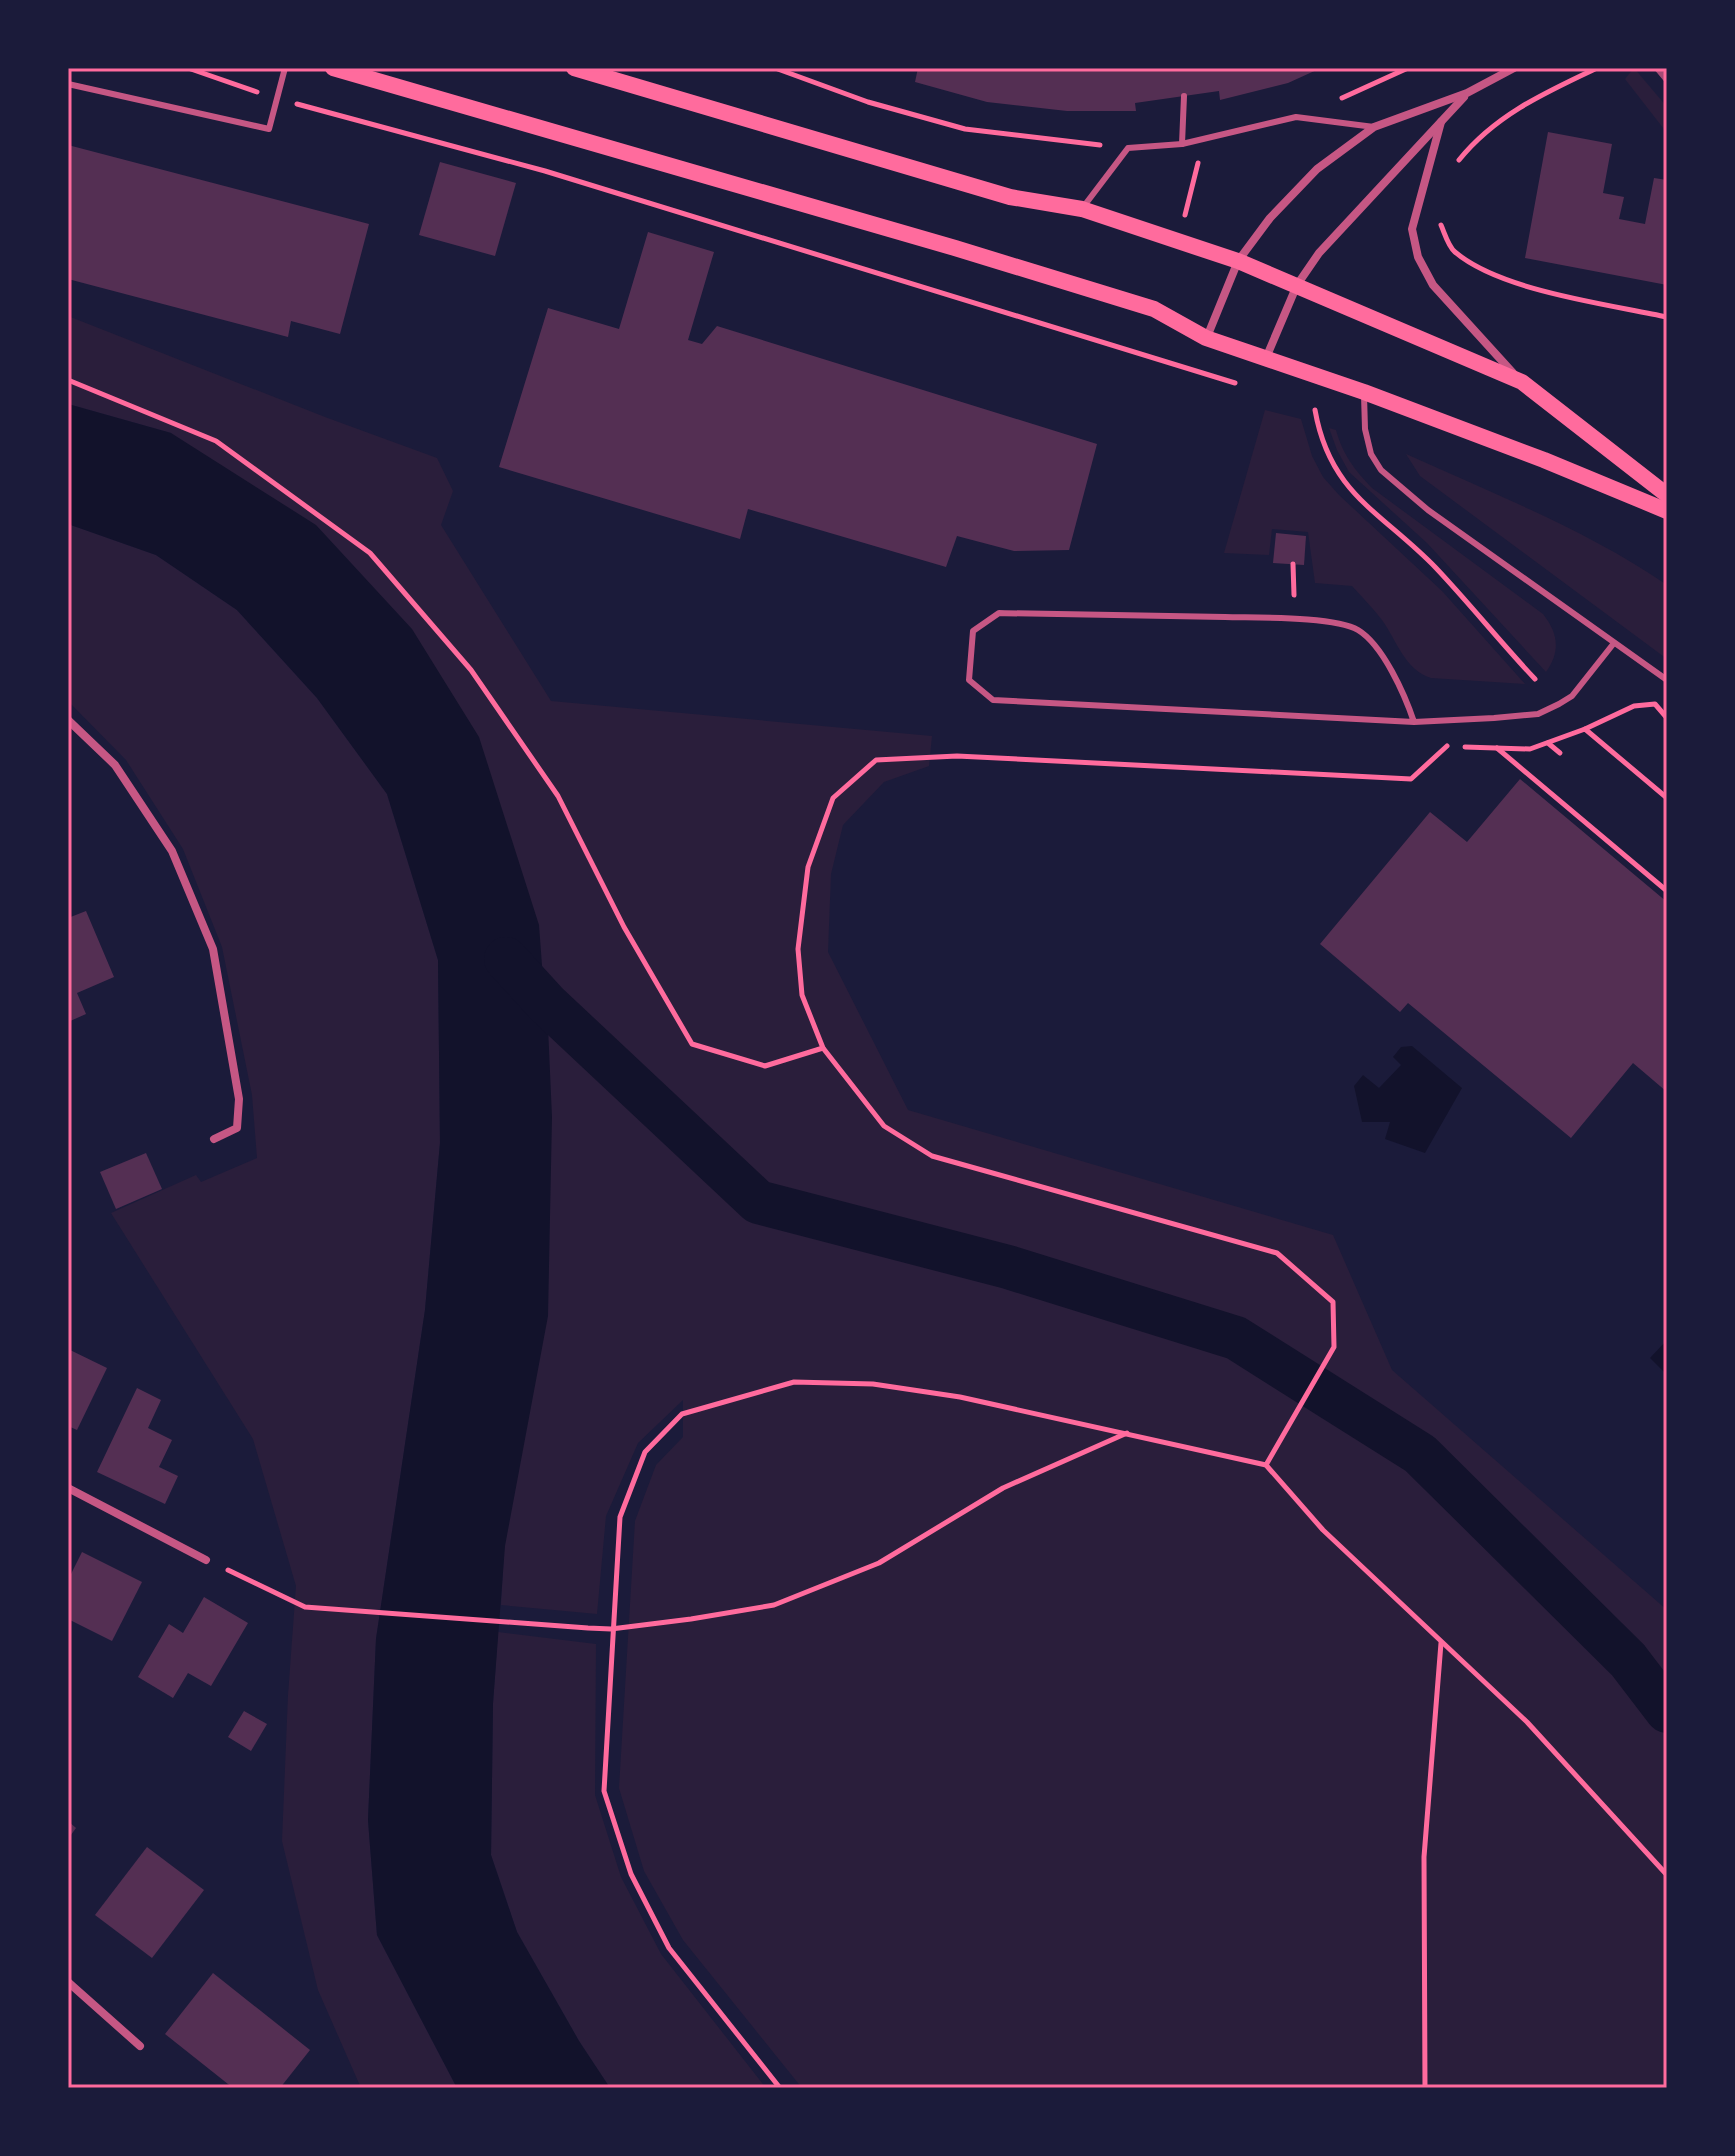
<svg xmlns="http://www.w3.org/2000/svg" width="1735" height="2156" viewBox="0 0 1735 2156" font-family="'Fira Sans Condensed',sans-serif">
<style>
.green{fill:#2a1e3b}
.water{fill:#12122b}
.lines{fill:none;stroke-linecap:round;stroke-linejoin:round}
.canal{stroke:#12122b;stroke-width:44}
.building{fill:#542f53}
.path{stroke:#ff6b9d;stroke-width:5}
.service{stroke:#c65784;stroke-width:6}
.minor{stroke:#c65784;stroke-width:8}
.secondary{stroke:#ff6b9d;stroke-width:16}
.rail{stroke:#a44b75;stroke-width:6}
.neatline{fill:none;stroke:#ff6b9d;stroke-width:3}
</style>
<rect width="100%" height="100%" fill="#1b1b3a"/>
<g class="green">
<path d="M 1634,68 L 1667,107 L 1667,133 L 1625,79 Z"/>
<path d="M 68,316 L 325,417 L 437,458 L 453,491 L 441,525 L 551,701 L 932,736 L 929,766 L 884,782 L 843,825 L 831,874 L 828,952 L 908,1110 L 1333,1235 L 1392,1370 L 1667,1610 L 1667,2088 L 802,2088 L 683,1940 L 644,1871 L 619,1788 L 635,1521 L 656,1465 L 683,1437 L 683,1400 L 638,1443 L 606,1516 L 597,1614 L 501,1605 L 539,925 L 171,433 L 68,404 Z"/>
<path d="M 1265,410 L 1301,419 L 1312,456 L 1323,477 L 1339,495 L 1442,591 L 1525,684 L 1431,678 C 1405,670 1397,641 1382,620 C 1373,608 1362,597 1352,586 L 1315,583 L 1308,532 L 1272,529 L 1269,555 L 1224,553 Z"/>
<path d="M 1329,428 L 1336,430 C 1343,455 1354,469 1372,488 L 1543,614 C 1558,633 1561,651 1546,672 L 1427,543 L 1349,472 L 1337,450 Z"/>
<path d="M 1406,454 C 1494,494 1587,530 1667,585 L 1667,659 L 1420,476 Z"/>
<path d="M 68,524 L 156,555 L 237,610 L 317,698 L 387,794 L 438,960 L 440,1143 L 425,1310 L 376,1639 L 368,1820 L 377,1935 L 457,2088 L 361,2088 L 318,1990 L 282,1841 L 288,1695 L 296,1586 L 253,1439 L 111,1213 L 196,1175 L 201,1182 L 257,1158 L 252,1095 L 222,947 L 183,849 L 126,760 L 68,701 Z"/>
<path d="M 498,1632 L 596,1644 L 595,1795 L 621,1877 L 661,1954 L 766,2088 L 610,2088 L 579,2041 L 517,1932 L 491,1855 L 493,1703 Z"/>
</g>
<g class="water">
<path d="M 68,404 L 171,433 L 316,525 L 412,629 L 479,737 L 539,925 L 544,992 L 547,1004 L 552,1117 L 548,1316 L 505,1546 L 493,1703 L 491,1855 L 517,1932 L 579,2041 L 610,2088 L 457,2088 L 377,1935 L 368,1820 L 376,1639 L 425,1310 L 440,1143 L 438,960 L 387,794 L 317,698 L 237,610 L 156,555 L 68,524 Z"/>
<path d="M 1412,1046 L 1462,1088 L 1425,1153 L 1385,1139 L 1390,1122 L 1362,1122 L 1354,1086 L 1363,1075 L 1379,1088 L 1401,1065 L 1393,1057 L 1401,1047 Z"/>
<path d="M 1667,1340 L 1667,1375 L 1650,1358 Z"/>
</g>
<g class="lines">
<path class="canal" d="M 506,959 L 547,1004 L 758,1202 L 1008,1267 L 1236,1338 L 1420,1454 L 1628,1660 L 1667,1711"/>
</g>
<g class="building">
<path d="M 918,68 L 1321,68 L 1288,83 L 1220,100 L 1219,91 L 1135,103 L 1136,111 L 1067,111 L 987,102 L 915,82 Z"/>
<path d="M 1548,132 L 1612,144 L 1603,193 L 1624,197 L 1619,219 L 1645,224 L 1654,178 L 1667,180 L 1667,285 L 1525,258 Z"/>
<path d="M 68,145 L 369,224 L 340,334 L 291,321 L 288,337 L 68,279 Z"/>
<path d="M 440,162 L 516,183 L 495,256 L 419,235 Z"/>
<path d="M 648,232 L 714,252 L 688,340 L 702,344 L 717,326 L 1097,444 L 1069,550 L 1014,551 L 957,536 L 946,567 L 748,509 L 740,539 L 499,467 L 548,308 L 619,329 Z"/>
<path d="M 1276,533 L 1306,536 L 1304,565 L 1273,563 Z"/>
<path d="M 1520,779 L 1667,902 L 1667,1092 L 1633,1063 L 1571,1138 L 1408,1003 L 1400,1012 L 1320,944 L 1430,812 L 1467,842 Z"/>
<path d="M 86,911 L 114,977 L 77,993 L 86,1014 L 68,1022 L 68,918 Z"/>
<path d="M 146,1153 L 162,1189 L 116,1209 L 100,1172 Z"/>
<path d="M 68,1349 L 107,1368 L 77,1430 L 68,1426 Z"/>
<path d="M 137,1388 L 161,1400 L 148,1428 L 172,1440 L 159,1467 L 178,1476 L 165,1504 L 97,1472 Z"/>
<path d="M 82,1552 L 142,1582 L 112,1641 L 68,1619 L 68,1580 Z"/>
<path d="M 204,1597 L 248,1623 L 211,1686 L 188,1673 L 173,1698 L 138,1677 L 169,1624 L 183,1633 Z"/>
<path d="M 244,1711 L 267,1724 L 251,1751 L 228,1737 Z"/>
<path d="M 68,1821 L 76,1828 L 68,1839 Z"/>
<path d="M 147,1847 L 204,1890 L 152,1958 L 95,1915 Z"/>
<path d="M 213,1973 L 310,2050 L 280,2088 L 233,2088 L 165,2034 Z"/>
</g>
<g class="lines">
<g class="path">
<path d="M 188,68 L 257,92"/>
<path d="M 775,68 L 868,102 L 965,129 L 1100,145"/>
<path d="M 1342,98 L 1408,68"/>
<path d="M 297,104 L 545,171 L 1235,383"/>
<path d="M 1459,160 C 1495,115 1546,92 1597,68"/>
<path d="M 1185,215 L 1198,163"/>
<path d="M 1441,225 C 1445,234 1448,246 1455,252 C 1501,291 1607,304 1667,317"/>
<path d="M 68,380 L 216,441 L 370,553 L 471,670 L 558,796 L 624,927 L 692,1044 L 765,1066 L 823,1048"/>
<path d="M 1315,410 C 1330,495 1382,512 1436,568 C 1470,604 1501,643 1535,679"/>
<path d="M 1293,564 L 1294,595"/>
<path d="M 1585,729 L 1634,706 L 1655,704 L 1667,718"/>
<path d="M 1548,743 L 1560,753"/>
<path d="M 1465,747 L 1530,749 L 1585,729 L 1667,798"/>
<path d="M 1497,748 L 1667,891"/>
<path d="M 1266,1465 L 1334,1347 L 1333,1302 L 1277,1253 L 932,1156 L 884,1126 L 823,1048 L 802,995 L 798,949 L 808,867 L 833,798 L 876,760 L 957,756 L 1411,779 L 1447,746"/>
<path d="M 228,1570 L 305,1607 L 588,1628 L 611,1629 L 691,1619 L 774,1605 L 879,1563 L 1003,1488 L 1127,1433"/>
<path d="M 780,2088 L 669,1948 L 631,1874 L 604,1791 L 620,1517 L 645,1452 L 682,1414 L 794,1382 L 873,1384 L 960,1397 L 1266,1465 L 1323,1530 L 1527,1722 L 1667,1875"/>
<path d="M 1425,2088 L 1424,1857 L 1441,1643"/>
</g>
<g class="service">
<path d="M 68,84 L 269,129 L 285,68"/>
<path d="M 1182,144 L 1184,96"/>
<path d="M 1084,206 L 1128,148 L 1182,144 L 1296,117 L 1374,127"/>
<path d="M 1364,395 L 1365,429 L 1371,454 L 1381,470 L 1428,510 L 1667,680"/>
<path d="M 1414,722 C 1405,695 1383,645 1358,630 C 1334,616 1254,618 1225,617 C 1149,616 1074,615 999,613 L 973,631 L 969,680 L 993,700 L 1414,722 L 1494,718 L 1538,714 L 1559,704 L 1572,696 L 1614,643"/>
</g>
<g class="minor">
<path d="M 1441,122 L 1412,229 L 1418,257 L 1433,285 L 1513,373"/>
<path d="M 1207,337 L 1238,261 L 1270,218 L 1317,169 L 1374,127 L 1467,93 L 1514,68"/>
<path d="M 1266,358 L 1297,285 L 1319,253 L 1464,97"/>
<path d="M 68,720 L 115,765 L 172,851 L 213,949 L 239,1099 L 237,1128 L 214,1139"/>
<path d="M 68,1488 L 206,1560"/>
<path d="M 68,1982 L 140,2046"/>
</g>
<g class="secondary">
<path d="M 333,68 L 955,248 L 1154,309 L 1206,338 L 1364,392 L 1544,460 L 1667,511"/>
<path d="M 574,68 L 1010,197 L 1082,209 L 1238,261 L 1522,382 L 1667,495"/>
</g>
<path class="rail" d="M 1657,68 L 1667,80"/>
</g>
<rect width="1735" height="2156" fill="none" stroke="#1b1b3a" stroke-width="140"/>
<rect x="70" y="70" width="1595" height="2016" class="neatline"/>
</svg>
